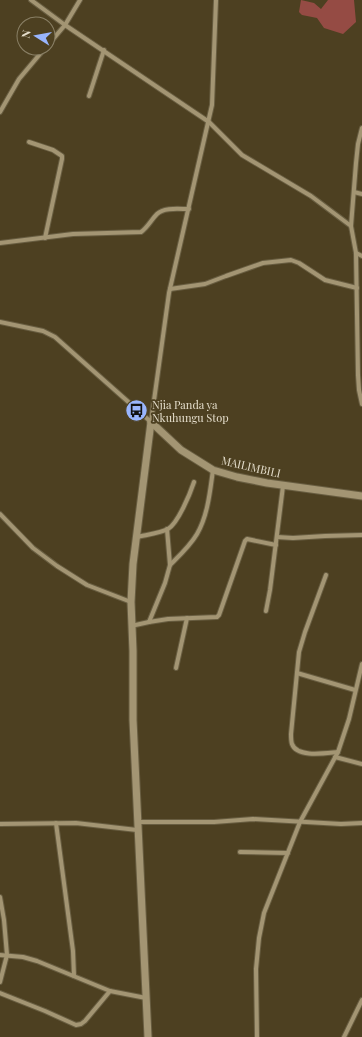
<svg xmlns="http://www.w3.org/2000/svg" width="362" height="1037" viewBox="0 0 362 1037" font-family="'Playfair Display',serif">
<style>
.green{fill:#954b44}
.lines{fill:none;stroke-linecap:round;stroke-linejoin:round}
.minor-casing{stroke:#685d41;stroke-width:6}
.tertiary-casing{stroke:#685d41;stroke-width:9}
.minor{stroke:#a39573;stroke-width:4}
.tertiary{stroke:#a39573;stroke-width:7}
.labels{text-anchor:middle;stroke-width:3.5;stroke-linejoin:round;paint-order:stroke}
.poi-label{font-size:11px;fill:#e4ddcb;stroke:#4d4021;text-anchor:start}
.street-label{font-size:11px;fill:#e4ddcb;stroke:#4d4021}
</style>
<rect width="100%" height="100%" fill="#4d4021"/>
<path class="green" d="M 301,0 L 314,3 L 321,9 L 328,0 L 354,0 L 356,22 L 343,34 L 324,28 L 317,18 L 302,15 L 299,12 Z"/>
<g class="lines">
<defs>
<g id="minor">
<path d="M 31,0 L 65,25 L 209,122 L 242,155 L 311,196 L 351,226"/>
<path d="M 48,45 L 65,25 L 80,0"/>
<path d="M 89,96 L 104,50"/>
<path d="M 0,112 L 19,79 L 45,48"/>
<path d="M 362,128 L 358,144 L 356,163 L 351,226 L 356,253 L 358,375 L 359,390 L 362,404"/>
<path d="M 29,142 L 53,150 L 62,156 L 62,159 L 45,238"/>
<path d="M 354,192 L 362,194"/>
<path d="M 0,243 L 73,234 L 141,232 C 148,227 151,220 157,214 C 164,207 179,209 189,209"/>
<path d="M 356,253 L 362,256"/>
<path d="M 170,289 L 205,284 L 226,276 L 263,263 L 291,260 L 299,263 L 325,280 L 357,288"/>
<path d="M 0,322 L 43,331 L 55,337 L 151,422"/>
<path d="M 151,422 L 169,293 L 212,105 L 216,0"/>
<path d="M 0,514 L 33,548 L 57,566 L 87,585 L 131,602"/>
<path d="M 137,537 C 145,535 161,533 168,529 C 178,523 190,494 194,482"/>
<path d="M 277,537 L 293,538 L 325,536 L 362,535"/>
<path d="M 170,565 C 180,555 190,546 197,534 C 208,515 210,491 213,470"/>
<path d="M 326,575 L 305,632 L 299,652 L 291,734 C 291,737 291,741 292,744 C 297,758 326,753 338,752"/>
<path d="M 266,611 L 270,590 L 283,486"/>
<path d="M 149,622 L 165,583 L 170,565 L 167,529"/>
<path d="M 131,626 L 149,622 L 168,619 L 217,617 L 219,615 L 245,541 L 247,539 L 276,545"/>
<path d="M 176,668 L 187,618"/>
<path d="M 297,673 L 355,690"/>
<path d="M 335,757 L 362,764"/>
<path d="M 137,822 L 214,822 L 253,819 L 341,824 L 362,823"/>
<path d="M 56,823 L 73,951 L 74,976"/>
<path d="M 0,824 L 76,823 L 137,830"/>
<path d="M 240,852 L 288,853"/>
<path d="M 0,897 L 4,920 L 7,955 L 0,982"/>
<path d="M 0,955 L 23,957 L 37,961 L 110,991 L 146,998"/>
<path d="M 0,993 L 45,1011 L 76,1025 L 81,1024 L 85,1021 L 110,991"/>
<path d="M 257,1037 L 256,969 L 259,938 L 264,913 L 300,822 L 338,752 L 349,719 L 362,664"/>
<path d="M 344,1037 L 362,1000"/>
</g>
<g id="tertiary">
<path d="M 151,422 L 181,450 L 213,470 L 237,477 L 267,483 L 362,496"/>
<path d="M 148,1037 L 133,720 L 133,651 L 131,602 L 133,564 L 151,422"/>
</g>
</defs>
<use href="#minor" class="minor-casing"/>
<use href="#tertiary" class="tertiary-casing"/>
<use href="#minor" class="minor"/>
<use href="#tertiary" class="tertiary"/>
</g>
<defs>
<symbol id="bus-disc" viewBox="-11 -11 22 22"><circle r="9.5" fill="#99b5fd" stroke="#4d4021"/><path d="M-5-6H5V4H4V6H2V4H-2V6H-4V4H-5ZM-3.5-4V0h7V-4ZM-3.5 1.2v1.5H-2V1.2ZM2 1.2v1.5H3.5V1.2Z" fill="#111"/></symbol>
</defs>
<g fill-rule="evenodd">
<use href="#bus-disc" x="124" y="398" width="25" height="25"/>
</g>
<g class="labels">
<g class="poi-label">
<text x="152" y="409">Njia Panda ya<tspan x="152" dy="13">Nkuhungu Stop</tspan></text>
</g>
<g class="street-label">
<text transform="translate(251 467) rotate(13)" y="4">MAILIMBILI</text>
</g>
</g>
<g transform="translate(36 36) rotate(281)"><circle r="19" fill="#4d4021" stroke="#897f65"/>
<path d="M0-3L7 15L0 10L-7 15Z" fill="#99b5fd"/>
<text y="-6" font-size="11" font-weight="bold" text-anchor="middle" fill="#e4ddcb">N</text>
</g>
</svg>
